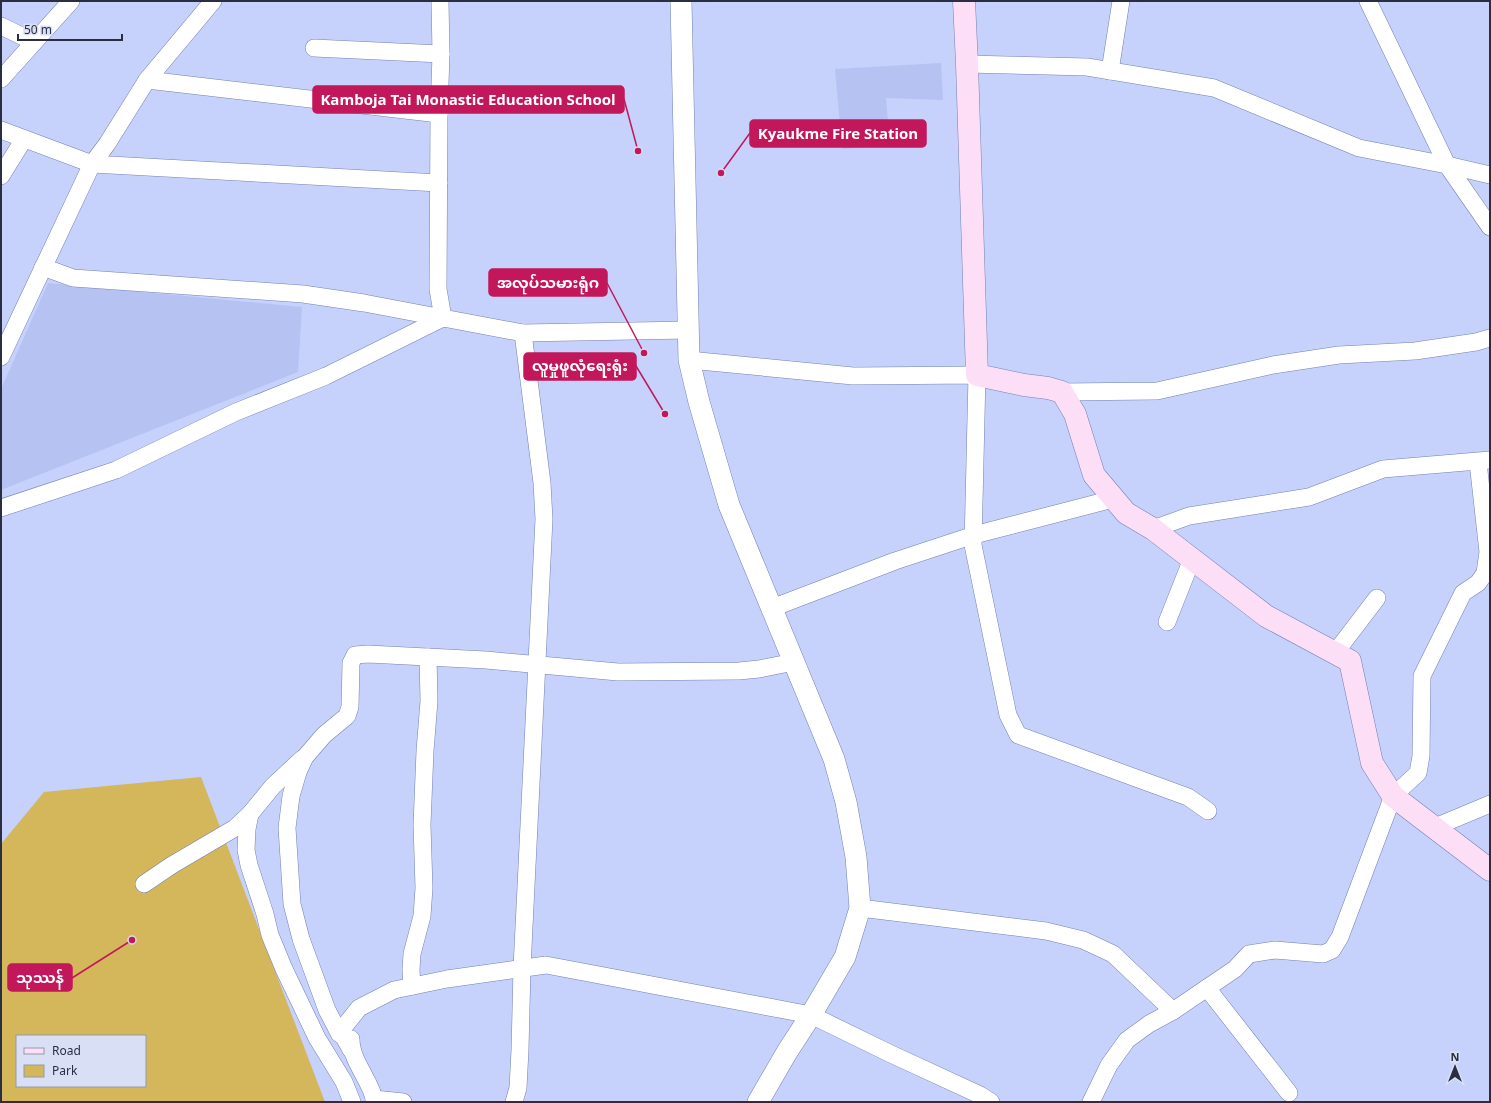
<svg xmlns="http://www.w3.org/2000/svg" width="1491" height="1103" viewBox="0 0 1491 1103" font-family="Georgia,'Noto Sans Myanmar',serif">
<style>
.built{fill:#b6c3f2}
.green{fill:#d3b75a;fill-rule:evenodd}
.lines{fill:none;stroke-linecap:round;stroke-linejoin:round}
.minor-casing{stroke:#7480b1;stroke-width:18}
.tertiary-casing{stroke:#7480b1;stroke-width:22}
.secondary-casing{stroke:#7480b1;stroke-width:23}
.minor{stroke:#fff;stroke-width:17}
.tertiary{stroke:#fff;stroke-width:21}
.secondary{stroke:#fcdef7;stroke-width:22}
.leader{fill:none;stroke:#c2185b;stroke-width:1.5}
.callout-dot{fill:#c2185b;stroke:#d9e0f5;stroke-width:1.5}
.callout{fill:#c2185b;stroke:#c2185b;stroke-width:1.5}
.callout-label{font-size:15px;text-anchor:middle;font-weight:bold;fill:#fff}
</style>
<rect width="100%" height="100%" fill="#c6d1fc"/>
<g class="built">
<path d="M 941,63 L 943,100 L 886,98 L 890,146 L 842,149 L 835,69 Z"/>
<path d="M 48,283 L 302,307 L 298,372 L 1,490 L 1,389 Z"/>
</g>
<path class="green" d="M 201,777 L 325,1102 L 1,1102 L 1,844 L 44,792 ZM 17,1036 L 145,1036 L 145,1086 L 17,1086 Z"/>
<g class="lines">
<defs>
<g id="minor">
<path d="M 1368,1 L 1447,165 L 1490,227"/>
<path d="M 1,26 L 34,42"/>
<path d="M 314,48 L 441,54"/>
<path d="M 967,64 L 1087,67 L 1214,88 L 1359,148 L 1447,165 L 1490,175"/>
<path d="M 1110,71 L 1121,1"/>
<path d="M 1,79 L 71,1"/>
<path d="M 147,80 L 439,114"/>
<path d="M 1,130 L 92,164 L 439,183"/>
<path d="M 1,176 L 24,139"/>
<path d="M 43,267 L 73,278 L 303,294 L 364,303 L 443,318 L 438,289 L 439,114 L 441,54 L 440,1"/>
<path d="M 1,357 L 92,164 L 107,144 L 147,80 L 213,1"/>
<path d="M 689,360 L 853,376 L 977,375 L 973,545 L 1008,715 L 1018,735 L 1188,797 L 1208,811"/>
<path d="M 1062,392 L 1157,391 L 1273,365 L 1339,355 L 1415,351 L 1476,342 L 1490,338"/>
<path d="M 1,508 L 116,470 L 236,412 L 326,376 L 443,318 L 523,333 L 688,330"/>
<path d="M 1153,529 L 1189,516 L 1309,497 L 1383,469 L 1490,460"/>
<path d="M 772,608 L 895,561 L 974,535 L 1113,499"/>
<path d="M 1167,622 L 1192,559"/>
<path d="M 1335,653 L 1377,598"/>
<path d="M 250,814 L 247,829 L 246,850 L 249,865 L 265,914 L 270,935 L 284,969 L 317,1038 L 344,1082 L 352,1102"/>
<path d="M 1435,827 L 1490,804"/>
<path d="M 144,884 L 172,865 L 235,828 L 250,814 L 273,786 L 302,759"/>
<path d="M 860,908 L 1046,931 L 1083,940 L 1113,954 L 1173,1011"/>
<path d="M 412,986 L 411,970 L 412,954 L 422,916 L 424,888 L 422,825 L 425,751 L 429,701 L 428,657"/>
<path d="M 1207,988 L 1289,1093"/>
<path d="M 339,1033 L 359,1008 L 394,990 L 447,979 L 546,965 L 811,1015 L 891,1054 L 980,1095 L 991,1102"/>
<path d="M 351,1039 C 351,1062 371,1080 375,1102"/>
<path d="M 351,1050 L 344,1037 L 339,1033 L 327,1010 L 301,939 L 292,904 L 287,828 L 291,796 L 298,772 L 305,757 L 324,735 L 347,716 L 350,707 L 351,663 L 355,655 L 368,654 L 486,660 L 618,672 L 739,671 L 759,669 L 794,662"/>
<path d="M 374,1099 L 403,1102"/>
<path d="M 514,1102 L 518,1088 L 520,1050 L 522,968 L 544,519 L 542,483 L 523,333"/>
<path d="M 1091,1102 L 1109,1065 L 1127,1040 L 1149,1024 L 1173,1011 L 1235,969 L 1249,954 L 1275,950 L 1323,954 L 1332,950 L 1340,937 L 1393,796 L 1418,773 L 1421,756 L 1422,676 L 1463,593 L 1478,583 L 1485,573 L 1488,552 L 1478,462"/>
</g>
<path id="tertiary" d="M 681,1 L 689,360 L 699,402 L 729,505 L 834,759 L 846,802 L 856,857 L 860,908 L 845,957 L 811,1015 L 787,1052 L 758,1102"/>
<path id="secondary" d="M 964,1 L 967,64 L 977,375 L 1024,385 L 1048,388 L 1062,392 L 1075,414 L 1094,475 L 1126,513 L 1153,529 L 1266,616 L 1350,661 L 1372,763 L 1393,796 L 1490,870"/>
</defs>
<use href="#minor" class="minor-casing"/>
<use href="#tertiary" class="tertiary-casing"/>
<use href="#secondary" class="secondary-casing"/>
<use href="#minor" class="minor"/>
<use href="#tertiary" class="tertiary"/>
<use href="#secondary" class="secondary"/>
</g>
<path class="leader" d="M638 151L624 99M721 173L750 133M644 353L607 283M665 414L636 366M132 940L72 978"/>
<g class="callout-dot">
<circle cx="638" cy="151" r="4"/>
<circle cx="721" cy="173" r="4"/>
<circle cx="644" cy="353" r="4"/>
<circle cx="665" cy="414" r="4"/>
<circle cx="132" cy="940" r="4"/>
</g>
<g class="callout">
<rect x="313" y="86" width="311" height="27" rx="4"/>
<rect x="750" y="120" width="176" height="27" rx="4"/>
<rect x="489" y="269" width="118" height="27" rx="4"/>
<rect x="524" y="353" width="112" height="27" rx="4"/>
<rect x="8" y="964" width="64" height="27" rx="4"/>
</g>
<g class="callout-label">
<text x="468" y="105">Kamboja Tai Monastic Education School</text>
<text x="838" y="139">Kyaukme Fire Station</text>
<text x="548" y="288">အလုပ်သမားရုံဂ</text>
<text x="580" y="371">လူမှုဖူလုံရေးရုံး</text>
<text x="40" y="983">သုဿန်</text>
</g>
<rect width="1491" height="1103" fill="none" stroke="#292e43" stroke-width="4"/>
<rect x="16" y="1035" width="130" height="52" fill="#d9e0f5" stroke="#9399ae"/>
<rect x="24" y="1048" width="20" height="6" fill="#fcdef7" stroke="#9399ae"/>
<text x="52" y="1055" font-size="12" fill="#292e43">Road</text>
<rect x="24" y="1065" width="20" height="12" fill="#d3b75a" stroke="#9399ae"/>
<text x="52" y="1075" font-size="12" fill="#292e43">Park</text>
<g transform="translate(1455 1067)" stroke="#d9e0f5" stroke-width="3" paint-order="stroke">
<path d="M0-3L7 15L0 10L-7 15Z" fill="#292e43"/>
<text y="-6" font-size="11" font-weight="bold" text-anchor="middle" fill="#292e43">N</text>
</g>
<path d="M18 34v6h104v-6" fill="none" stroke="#292e43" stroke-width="2"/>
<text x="24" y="34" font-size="12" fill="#292e43" stroke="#d9e0f5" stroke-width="3" paint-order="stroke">50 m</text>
</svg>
